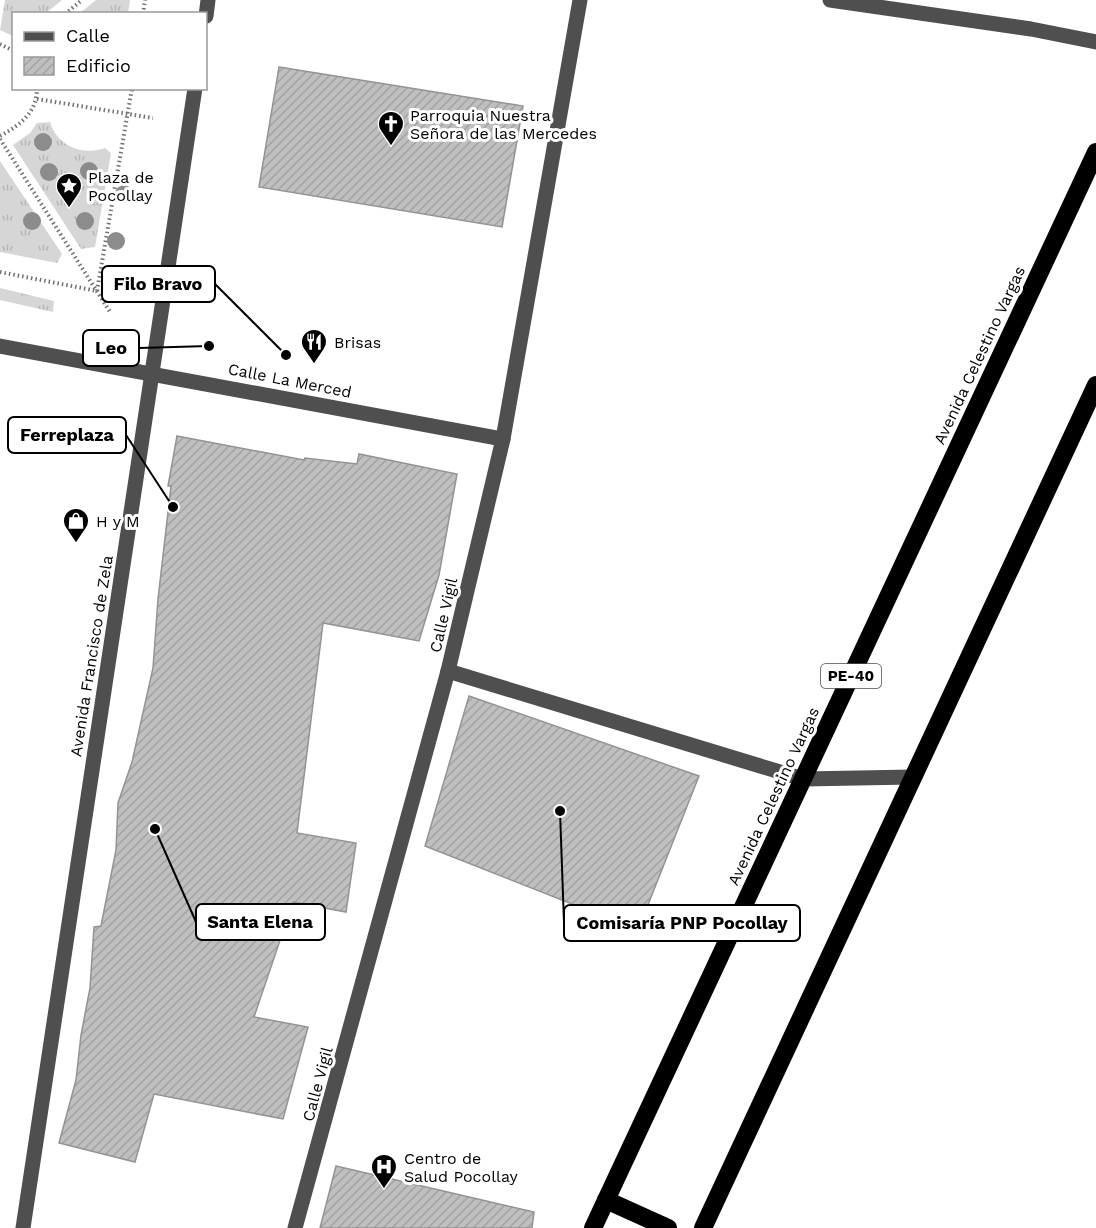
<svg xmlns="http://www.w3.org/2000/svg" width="1096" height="1228" viewBox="0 0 1096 1228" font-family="'Work Sans',sans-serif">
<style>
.grass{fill:url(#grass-tufts)}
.building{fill:url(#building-hatch);stroke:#939393;stroke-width:1.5}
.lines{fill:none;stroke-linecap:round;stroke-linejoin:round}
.path{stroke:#717171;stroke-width:4;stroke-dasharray:1.5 3;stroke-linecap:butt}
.minor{stroke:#4f4f4f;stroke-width:15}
.highway{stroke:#000;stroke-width:18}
.tree{fill:#8c8c8c}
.labels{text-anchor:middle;stroke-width:6;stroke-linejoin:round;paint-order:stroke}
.shield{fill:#fff;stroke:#4c4c4c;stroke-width:1.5}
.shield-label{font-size:15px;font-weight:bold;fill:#000}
.poi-label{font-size:16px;fill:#000;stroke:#fff;text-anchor:start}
.street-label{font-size:16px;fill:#000;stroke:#fff}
.leader{fill:none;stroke:#000;stroke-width:2}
.callout-dot{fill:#000;stroke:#fff;stroke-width:2}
.callout{fill:#fff;stroke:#000;stroke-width:2}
.callout-label{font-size:18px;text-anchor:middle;font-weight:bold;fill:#000}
</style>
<defs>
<pattern id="grass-tufts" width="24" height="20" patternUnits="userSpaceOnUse" patternTransform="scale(1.5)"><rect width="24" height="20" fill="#d6d6d6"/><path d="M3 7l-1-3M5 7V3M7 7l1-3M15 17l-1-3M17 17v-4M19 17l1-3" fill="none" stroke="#b6b6b6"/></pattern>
<pattern id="building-hatch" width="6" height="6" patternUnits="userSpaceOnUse" patternTransform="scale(1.5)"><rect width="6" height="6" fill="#bfbfbf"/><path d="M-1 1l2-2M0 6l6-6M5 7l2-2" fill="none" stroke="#a2a2a2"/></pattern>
</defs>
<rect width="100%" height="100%" fill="#fff"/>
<g class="grass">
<path d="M 5,0 L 62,0 L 46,13 L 14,14 L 13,36 L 0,30 Z"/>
<path d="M 96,0 L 130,0 L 128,13 L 80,13 Z"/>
<path d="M 50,122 C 57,146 82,156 105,148 L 111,153 L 95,247 L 81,249 L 13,145 L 30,133 L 37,123 Z"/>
<path d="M 0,161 L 62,254 L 57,263 L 0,252 Z"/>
<path d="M 0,288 L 54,301 L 53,312 L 0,300 Z"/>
</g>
<g class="building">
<path d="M 279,67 L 523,106 L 502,227 L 259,187 Z"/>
<path d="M 177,436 L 304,460 L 305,458 L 357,464 L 359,454 L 457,474 L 439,575 L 419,641 L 323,623 L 297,833 L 356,843 L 346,912 L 293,902 L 254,1017 L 308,1027 L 283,1119 L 154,1094 L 135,1162 L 59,1143 L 76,1080 L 81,1035 L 90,988 L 94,927 L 101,926 L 116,850 L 118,803 L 132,762 L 153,668 L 158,599 L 171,486 L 168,486 Z"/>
<path d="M 469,696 L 699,776 L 638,930 L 425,846 Z"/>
<path d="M 336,1166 L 534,1212 L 532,1228 L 320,1228 Z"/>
</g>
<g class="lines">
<g class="path">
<path d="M 65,14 L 82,0"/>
<path d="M 143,14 L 145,0"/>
<path d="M 0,44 L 14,51"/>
<path d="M 37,99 L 153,118"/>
<path d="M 0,136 C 20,125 37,113 37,88"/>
<path d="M 0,139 L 110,312"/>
<path d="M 0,272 L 97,291 L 132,88"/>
</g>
<g class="minor">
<path d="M 830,0 L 1031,29 L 1096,42"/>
<path d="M 206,16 L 208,0"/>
<path d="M 0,346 L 503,439"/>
<path d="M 448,671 L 803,779 L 913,777"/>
<path d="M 23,1228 L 195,88"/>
<path d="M 295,1228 L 448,671 L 503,439 L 580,0"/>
</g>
<g class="highway">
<path d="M 606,1200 L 668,1228"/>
<path d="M 593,1228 L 1096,152"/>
<path d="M 703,1228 L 1096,385"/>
</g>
</g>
<g class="tree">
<circle cx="43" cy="142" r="9"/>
<circle cx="89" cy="171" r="9"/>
<circle cx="49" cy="172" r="9"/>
<circle cx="124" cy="194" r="9"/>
<circle cx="32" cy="221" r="9"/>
<circle cx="85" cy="221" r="9"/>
<circle cx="116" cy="241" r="9"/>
</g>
<defs>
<symbol id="church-pin" viewBox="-11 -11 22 30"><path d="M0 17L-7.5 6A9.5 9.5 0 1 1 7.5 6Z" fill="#000" stroke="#fff"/><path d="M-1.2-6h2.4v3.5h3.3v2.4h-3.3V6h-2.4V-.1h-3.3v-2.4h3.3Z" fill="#fff"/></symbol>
<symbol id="sight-pin" viewBox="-11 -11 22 30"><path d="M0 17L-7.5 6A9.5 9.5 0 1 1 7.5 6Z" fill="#000" stroke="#fff"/><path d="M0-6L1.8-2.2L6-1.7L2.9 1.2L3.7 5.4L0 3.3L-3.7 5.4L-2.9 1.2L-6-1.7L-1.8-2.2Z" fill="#fff"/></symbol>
<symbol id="restaurant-pin" viewBox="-11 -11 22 30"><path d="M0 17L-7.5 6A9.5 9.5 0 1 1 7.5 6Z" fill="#000" stroke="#fff"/><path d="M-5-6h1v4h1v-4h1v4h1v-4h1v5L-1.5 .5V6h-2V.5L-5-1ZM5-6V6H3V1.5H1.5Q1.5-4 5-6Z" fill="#fff"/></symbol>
<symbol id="shop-pin" viewBox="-11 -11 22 30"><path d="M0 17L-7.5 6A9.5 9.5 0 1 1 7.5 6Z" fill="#000" stroke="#fff"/><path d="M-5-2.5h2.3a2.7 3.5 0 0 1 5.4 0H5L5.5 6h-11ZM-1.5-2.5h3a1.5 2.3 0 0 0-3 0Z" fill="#fff"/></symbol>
<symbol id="hospital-pin" viewBox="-11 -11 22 30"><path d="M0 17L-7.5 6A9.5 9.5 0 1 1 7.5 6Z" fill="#000" stroke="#fff"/><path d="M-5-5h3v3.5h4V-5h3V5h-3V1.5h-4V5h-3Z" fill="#fff"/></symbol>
</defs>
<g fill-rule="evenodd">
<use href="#church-pin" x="376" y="109" width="30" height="40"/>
<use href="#sight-pin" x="54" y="171" width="30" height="40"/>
<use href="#restaurant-pin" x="299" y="327" width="30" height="40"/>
<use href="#shop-pin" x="61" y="506" width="30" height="40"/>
<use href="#hospital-pin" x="369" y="1152" width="30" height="40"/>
</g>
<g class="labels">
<rect class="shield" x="821" y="664" width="60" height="24" rx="4.5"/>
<g class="shield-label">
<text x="851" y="681">PE-40</text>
</g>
<g class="poi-label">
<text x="410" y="121">Parroquia Nuestra<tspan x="410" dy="18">Señora de las Mercedes</tspan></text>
<text x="88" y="183">Plaza de<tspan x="88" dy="18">Pocollay</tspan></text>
<text x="334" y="348">Brisas</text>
<text x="96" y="527">H y M</text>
<text x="404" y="1164">Centro de<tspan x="404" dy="18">Salud Pocollay</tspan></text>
</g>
<g class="street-label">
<text transform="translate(979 355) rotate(-65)" y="6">Avenida Celestino Vargas</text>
<text transform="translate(290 380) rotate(11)" y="6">Calle La Merced</text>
<text transform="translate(443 615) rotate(-77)" y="6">Calle Vigil</text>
<text transform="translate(91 656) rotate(-81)" y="6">Avenida Francisco de Zela</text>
<text transform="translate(773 796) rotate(-65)" y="6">Avenida Celestino Vargas</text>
<text transform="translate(317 1084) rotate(-75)" y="6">Calle Vigil</text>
</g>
</g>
<path class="leader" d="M286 355L215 284M209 346L139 348M173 507L126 435M155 829L196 922M560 811L564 923"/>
<g class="callout-dot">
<circle cx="286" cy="355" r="6"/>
<circle cx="209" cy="346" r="6"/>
<circle cx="173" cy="507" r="6"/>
<circle cx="155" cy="829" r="6"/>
<circle cx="560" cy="811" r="6"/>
</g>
<g class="callout">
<rect x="102" y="266" width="113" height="36" rx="6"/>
<rect x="83" y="330" width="56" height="36" rx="6"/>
<rect x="8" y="417" width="118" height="36" rx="6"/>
<rect x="196" y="904" width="129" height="36" rx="6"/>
<rect x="564" y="905" width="236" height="36" rx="6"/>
</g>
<g class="callout-label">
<text x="158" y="290">Filo Bravo</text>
<text x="111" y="354">Leo</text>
<text x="67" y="441">Ferreplaza</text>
<text x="260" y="928">Santa Elena</text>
<text x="682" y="929">Comisaría PNP Pocollay</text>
</g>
<rect x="12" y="12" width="195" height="78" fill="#ffffff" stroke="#999999" stroke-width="1.5"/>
<rect x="24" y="32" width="30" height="9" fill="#4f4f4f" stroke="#999999" stroke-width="1.5"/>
<text x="66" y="42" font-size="18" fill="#000000">Calle</text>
<rect x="24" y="57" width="30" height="18" fill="url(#building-hatch)" stroke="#999999" stroke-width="1.5"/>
<text x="66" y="72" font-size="18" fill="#000000">Edificio</text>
</svg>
